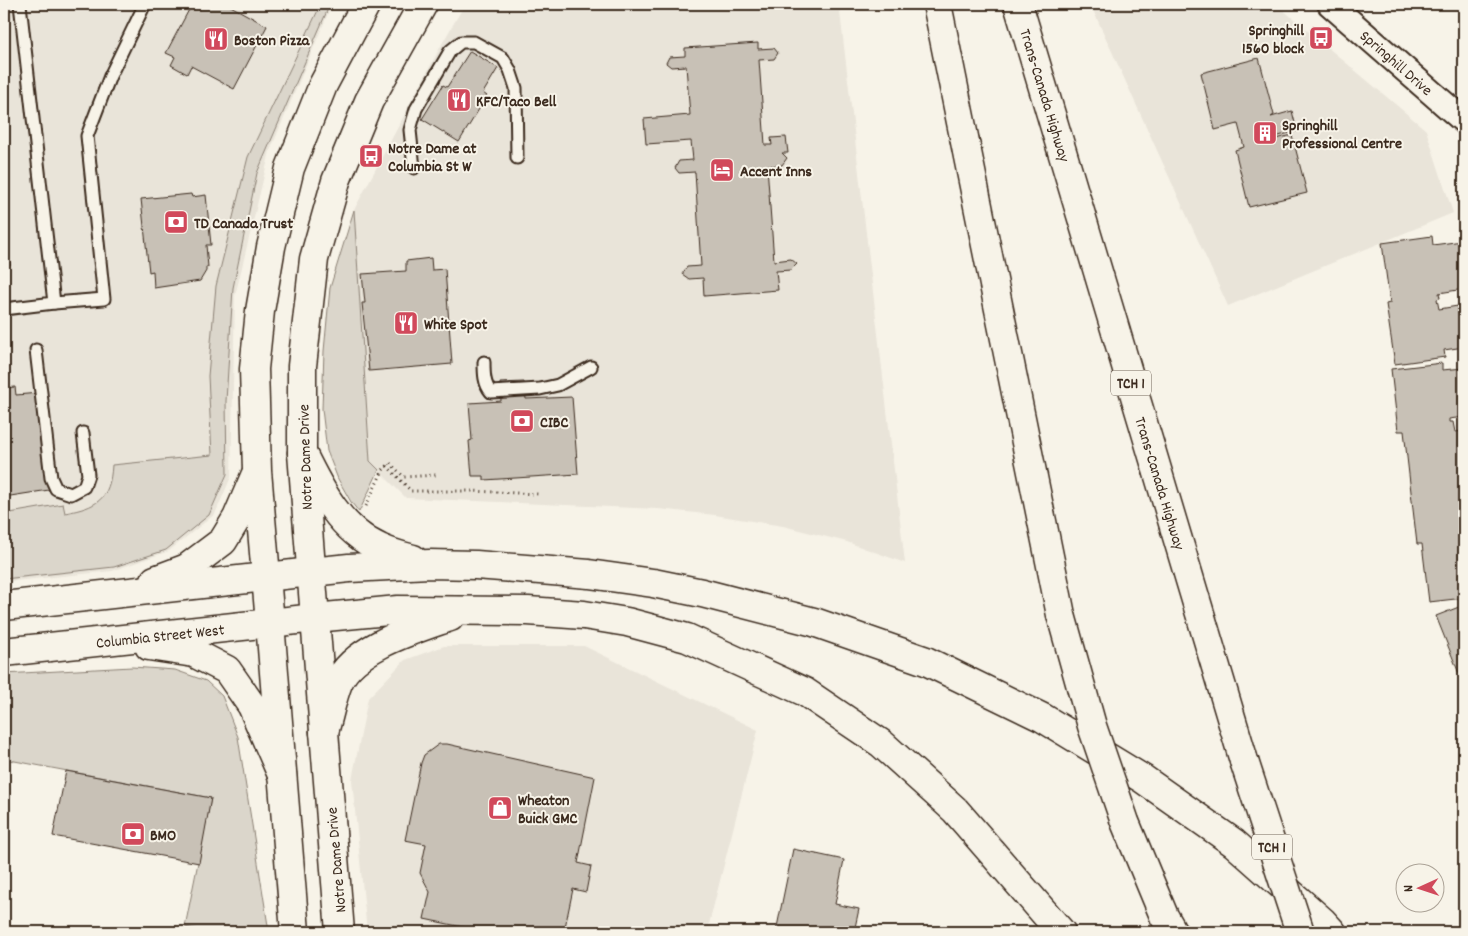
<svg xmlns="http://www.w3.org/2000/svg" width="1468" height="936" viewBox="0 0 1468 936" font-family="Dekko,sans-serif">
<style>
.built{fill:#e9e4d9}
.green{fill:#dbd6cb;stroke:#8b8074}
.building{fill:#c8c1b6;stroke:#3b2a1e}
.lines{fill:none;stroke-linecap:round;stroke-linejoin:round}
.service-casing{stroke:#3b2a1e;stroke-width:15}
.minor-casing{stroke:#3b2a1e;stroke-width:28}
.tertiary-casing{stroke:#3b2a1e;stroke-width:31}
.secondary-casing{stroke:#3b2a1e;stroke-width:31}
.motorway-casing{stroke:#3b2a1e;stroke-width:31}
.path{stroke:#3b2a1e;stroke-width:3;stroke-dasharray:1 4;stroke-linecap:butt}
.service{stroke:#f7f3e8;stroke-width:11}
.minor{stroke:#f7f3e8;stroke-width:24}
.tertiary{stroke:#f7f3e8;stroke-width:28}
.secondary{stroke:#f7f3e8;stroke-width:28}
.motorway{stroke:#f7f3e8;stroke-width:28}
.motorway-bridge-casing{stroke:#3b2a1e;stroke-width:31;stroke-linecap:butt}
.motorway-bridge{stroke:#f7f3e8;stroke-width:28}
.labels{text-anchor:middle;stroke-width:4;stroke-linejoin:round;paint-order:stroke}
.shield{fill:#f7f3e8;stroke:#73665b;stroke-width:1}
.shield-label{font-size:15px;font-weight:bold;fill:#3b2a1e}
.poi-label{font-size:16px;font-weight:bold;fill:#3b2a1e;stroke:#f7f3e8;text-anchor:start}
.street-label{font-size:16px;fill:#3b2a1e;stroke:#f7f3e8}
</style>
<rect width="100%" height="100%" fill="#f7f3e8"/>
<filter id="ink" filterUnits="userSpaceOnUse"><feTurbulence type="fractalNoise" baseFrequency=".02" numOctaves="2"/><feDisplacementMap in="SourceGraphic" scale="10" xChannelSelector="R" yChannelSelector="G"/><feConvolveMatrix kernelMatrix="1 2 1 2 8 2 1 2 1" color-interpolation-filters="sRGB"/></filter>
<g filter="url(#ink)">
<g class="built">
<path d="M 4,4 L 332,4 L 270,151 L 235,296 L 231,477 L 215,514 L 169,551 L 112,571 L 4,582 Z"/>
<path d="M 465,4 L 839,4 L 905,563 L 847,542 L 783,526 L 715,515 L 658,509 L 406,498 L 370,462 L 354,210 L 443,42 Z"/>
<path d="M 1097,4 L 1276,4 L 1426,130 L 1453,213 L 1228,306 L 1093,10 Z"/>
<path d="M 444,646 L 584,646 L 758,730 L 707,932 L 367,932 L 352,780 L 368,698 L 405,660 Z"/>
</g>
<g class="green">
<path d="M 321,4 L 325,4 L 327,11 L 257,173 L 233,288 L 226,401 L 227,474 L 209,515 L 166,550 L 114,567 L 4,579 L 4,514 L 63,504 L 65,513 C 97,507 110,500 112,465 L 212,455 L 208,376 L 216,286 L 248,157 Z"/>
<path d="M 354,210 L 370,461 L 379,470 L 359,512 L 351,502 L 338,479 L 327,451 L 322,409 L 324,351 L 330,288 Z"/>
<path d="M 132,667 L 175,670 L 206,681 L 222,696 L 238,737 L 269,932 L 209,932 L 185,927 L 211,798 L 4,759 L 4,674 Z"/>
</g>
<g class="building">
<path d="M 192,4 L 227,4 L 267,26 L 234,89 L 191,66 L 187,74 L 171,65 L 175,57 L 166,53 Z"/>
<path d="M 758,43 L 758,49 L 774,48 L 778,53 L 774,59 L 759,60 L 765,145 L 772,145 L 771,138 L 786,137 L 788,153 L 782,153 L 787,158 L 782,165 L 767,166 L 774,261 L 791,259 L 797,264 L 791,270 L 776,271 L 778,290 L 704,296 L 703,278 L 689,279 L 682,274 L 687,267 L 701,266 L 695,172 L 679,173 L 675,168 L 679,161 L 693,160 L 691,141 L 646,144 L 644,119 L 690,115 L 686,66 L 671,67 L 666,63 L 669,57 L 685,56 L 685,48 Z"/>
<path d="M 470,51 L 498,68 L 483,93 L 487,96 L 459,142 L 422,119 L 443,85 L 447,87 Z"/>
<path d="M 1259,58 L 1274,115 L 1271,117 L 1292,111 L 1297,131 L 1275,137 L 1276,139 L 1292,135 L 1307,193 L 1249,207 L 1235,150 L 1244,147 L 1238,124 L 1215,130 L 1201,73 Z"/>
<path d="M 191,194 L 192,197 L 206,195 L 211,245 L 206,245 L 208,267 L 206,267 L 206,271 L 200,281 L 154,288 L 153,271 L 149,272 L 141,199 Z"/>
<path d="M 4,209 L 10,265 L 4,266 Z"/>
<path d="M 1432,236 L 1433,245 L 1462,241 L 1464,257 L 1464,289 L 1439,293 L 1440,298 L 1437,299 L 1439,309 L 1464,305 L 1464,347 L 1444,350 L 1445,357 L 1395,364 L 1386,304 L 1390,303 L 1382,243 Z"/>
<path d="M 431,258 L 432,270 L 445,269 L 452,364 L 369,371 L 362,303 L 365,303 L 362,274 L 406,271 L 406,261 Z"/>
<path d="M 1442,363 L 1442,370 L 1464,368 L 1464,417 L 1449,419 L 1449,422 L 1453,422 L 1455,432 L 1464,431 L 1464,475 L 1461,475 L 1463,489 L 1464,489 L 1464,598 L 1429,602 L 1422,544 L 1417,544 L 1404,431 L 1398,431 L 1391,369 Z"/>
<path d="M 524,382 L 526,399 L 572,397 L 578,474 L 484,480 L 484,476 L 472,476 L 469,441 L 472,440 L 469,403 L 501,401 L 500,383 Z"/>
<path d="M 15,387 L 16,395 L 39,393 L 49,490 L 4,497 L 4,388 Z"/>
<path d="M 1464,605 L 1464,686 L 1436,616 Z"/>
<path d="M 439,744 L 447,744 L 595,777 L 578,863 L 591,866 L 586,892 L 573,889 L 564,932 L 487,932 L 424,919 L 430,892 L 420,873 L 426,844 L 405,840 L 421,763 L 424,755 Z"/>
<path d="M 66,771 L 211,798 L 199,863 L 53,836 Z"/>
<path d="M 793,849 L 844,860 L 835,904 L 859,909 L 854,932 L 776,932 Z"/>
</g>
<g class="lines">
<defs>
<g id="service">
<path d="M 414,168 L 410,130 L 416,109 L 450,51 L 461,42 L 474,42 L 503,58 L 510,70 L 516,88 L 517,158"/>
<path d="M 54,303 L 104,299 L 87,136 L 110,76 L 145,4"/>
<path d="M 4,309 L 54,303 L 20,4"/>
<path d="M 36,350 L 51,478 L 56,489 L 71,494 L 84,487 L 88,475 L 83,433"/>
<path d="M 484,362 C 484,373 484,384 491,392 L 540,389 L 558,385 L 591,367"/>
</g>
<path id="minor" d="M 1330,4 L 1464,121"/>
<g id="tertiary">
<path d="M 315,618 L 340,932"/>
<path d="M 270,623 L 295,932"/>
</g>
<g id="secondary">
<path d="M 155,580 L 187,568 L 223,541 L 237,518 L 255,476"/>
<path d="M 4,606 L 311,572"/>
<path d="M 270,623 L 257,471 L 254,369 L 260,311 L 271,247 L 290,168 L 323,85 L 366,4"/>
<path d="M 149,646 L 194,653 L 227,670 L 252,706 L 282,775"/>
<path d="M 4,652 L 315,618 L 302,453 L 302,366 L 314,259 L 336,181 L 369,101 L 423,4"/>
</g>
<g id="motorway">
<path d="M 937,4 L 1061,615"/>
<path d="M 1018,4 L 1244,761"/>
<path d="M 302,453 C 320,490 341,531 380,548 C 390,553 402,556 413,559"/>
<path d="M 311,572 L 349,568 L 429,564 L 476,565 L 589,574 L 653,583 L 702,593 L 814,622 L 926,661 L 1043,718 L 1143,779 L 1234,843 L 1322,921 L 1332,932"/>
<path d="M 315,618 L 398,610 L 528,611 L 584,615 L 627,622 L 687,638 L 805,692 L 882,744 L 955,810 L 1061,932"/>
<path d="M 324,732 C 329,716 332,698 338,683 C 353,647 416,629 450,617"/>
<path d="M 1164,916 L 1173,932"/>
</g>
</defs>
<use href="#service" class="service-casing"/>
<use href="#minor" class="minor-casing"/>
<use href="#tertiary" class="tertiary-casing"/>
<use href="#secondary" class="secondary-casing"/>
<use href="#motorway" class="motorway-casing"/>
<g class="path">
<path d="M 387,466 L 411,491 L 473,491 L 539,494"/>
<path d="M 366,506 L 383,470 L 390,463 L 404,477 L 436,475"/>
</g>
<use href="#service" class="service"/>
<use href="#minor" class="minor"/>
<use href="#tertiary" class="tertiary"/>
<use href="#secondary" class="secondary"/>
<use href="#motorway" class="motorway"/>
<defs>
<g id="motorway-bridge">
<path d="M 1061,615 L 1092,726 L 1125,822 L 1164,916"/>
<path d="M 1244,761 L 1300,932"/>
</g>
</defs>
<use href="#motorway-bridge" class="motorway-bridge-casing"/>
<use href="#motorway-bridge" class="motorway-bridge"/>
</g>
</g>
<defs>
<symbol id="bus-square" viewBox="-11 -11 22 22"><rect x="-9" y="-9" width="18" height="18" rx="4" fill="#d1495b" stroke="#f7f3e8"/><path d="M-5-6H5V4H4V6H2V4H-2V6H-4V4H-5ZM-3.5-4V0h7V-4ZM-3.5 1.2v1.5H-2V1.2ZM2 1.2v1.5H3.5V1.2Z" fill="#fff"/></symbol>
<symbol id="restaurant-square" viewBox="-11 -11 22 22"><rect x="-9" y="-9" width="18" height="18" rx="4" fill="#d1495b" stroke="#f7f3e8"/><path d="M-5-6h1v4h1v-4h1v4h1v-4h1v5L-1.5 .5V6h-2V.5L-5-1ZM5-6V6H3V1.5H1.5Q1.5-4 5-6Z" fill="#fff"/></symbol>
<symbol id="building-square" viewBox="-11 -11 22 22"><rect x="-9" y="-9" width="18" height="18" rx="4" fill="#d1495b" stroke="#f7f3e8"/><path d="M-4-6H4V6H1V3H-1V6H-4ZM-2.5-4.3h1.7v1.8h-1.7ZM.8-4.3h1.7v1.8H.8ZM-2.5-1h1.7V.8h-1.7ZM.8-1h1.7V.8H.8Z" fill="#fff"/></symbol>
<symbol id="hotel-square" viewBox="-11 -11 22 22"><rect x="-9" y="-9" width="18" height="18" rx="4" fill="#d1495b" stroke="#f7f3e8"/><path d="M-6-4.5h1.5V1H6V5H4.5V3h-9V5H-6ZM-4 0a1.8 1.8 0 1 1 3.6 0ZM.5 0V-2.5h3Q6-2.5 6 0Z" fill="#fff"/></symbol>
<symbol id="bank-square" viewBox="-11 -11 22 22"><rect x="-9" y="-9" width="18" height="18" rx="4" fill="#d1495b" stroke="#f7f3e8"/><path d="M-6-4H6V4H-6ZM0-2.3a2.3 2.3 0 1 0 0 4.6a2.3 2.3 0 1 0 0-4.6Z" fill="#fff"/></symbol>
<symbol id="shop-square" viewBox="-11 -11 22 22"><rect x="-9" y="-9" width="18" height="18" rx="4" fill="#d1495b" stroke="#f7f3e8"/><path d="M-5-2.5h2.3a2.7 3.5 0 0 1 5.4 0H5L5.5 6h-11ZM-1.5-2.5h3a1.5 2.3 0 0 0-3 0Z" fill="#fff"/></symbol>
</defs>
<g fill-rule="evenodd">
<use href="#bus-square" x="1307" y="24" width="28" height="28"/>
<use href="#restaurant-square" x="202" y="25" width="28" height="28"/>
<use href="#restaurant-square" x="445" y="86" width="28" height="28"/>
<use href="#building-square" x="1251" y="119" width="28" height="28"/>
<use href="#bus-square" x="357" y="142" width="28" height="28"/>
<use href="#hotel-square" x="708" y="156" width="28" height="28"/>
<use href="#bank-square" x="162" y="208" width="28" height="28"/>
<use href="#restaurant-square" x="392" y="309" width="28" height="28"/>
<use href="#bank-square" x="508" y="407" width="28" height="28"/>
<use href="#shop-square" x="486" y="794" width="28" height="28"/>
<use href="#bank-square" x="119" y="820" width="28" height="28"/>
</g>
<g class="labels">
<g class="shield">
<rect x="1111" y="370.5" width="40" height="25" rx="4"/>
<rect x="1252" y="834.5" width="40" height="25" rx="4"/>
</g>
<g class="shield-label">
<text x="1131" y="388">TCH 1</text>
<text x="1272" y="852">TCH 1</text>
</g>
<g class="poi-label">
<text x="1304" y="35" text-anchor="end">Springhill<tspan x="1304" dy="18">1560 block</tspan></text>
<text x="234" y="45">Boston Pizza</text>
<text x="476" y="106">KFC/Taco Bell</text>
<text x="1282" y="130">Springhill<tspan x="1282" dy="18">Professional Centre</tspan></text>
<text x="388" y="153">Notre Dame at<tspan x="388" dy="18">Columbia St W</tspan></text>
<text x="740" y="176">Accent Inns</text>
<text x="194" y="228">TD Canada Trust</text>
<text x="424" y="329">White Spot</text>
<text x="540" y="427">CIBC</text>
<text x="518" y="805">Wheaton<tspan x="518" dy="18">Buick GMC</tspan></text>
<text x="150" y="840">BMO</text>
</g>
<g class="street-label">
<text transform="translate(1397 62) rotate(41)" y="6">Springhill Drive</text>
<text transform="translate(1046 95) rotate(73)" y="6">Trans-Canada Highway</text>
<text transform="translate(304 457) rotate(-92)" y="6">Notre Dame Drive</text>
<text transform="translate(1161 483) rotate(73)" y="6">Trans-Canada Highway</text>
<text transform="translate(160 635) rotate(-6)" y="6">Columbia Street West</text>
<text transform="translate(335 860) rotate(-95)" y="6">Notre Dame Drive</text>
</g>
</g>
<rect width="1468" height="936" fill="none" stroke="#f7f3e8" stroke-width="20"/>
<rect x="10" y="10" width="1448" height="916" fill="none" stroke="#3b2a1e" stroke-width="2" filter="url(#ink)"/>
<g transform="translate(1420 888) rotate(267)"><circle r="24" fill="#f7f3e8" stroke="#aca397"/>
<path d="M0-4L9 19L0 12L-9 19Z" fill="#d1495b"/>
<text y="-8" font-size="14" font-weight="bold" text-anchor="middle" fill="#3b2a1e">N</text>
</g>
</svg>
